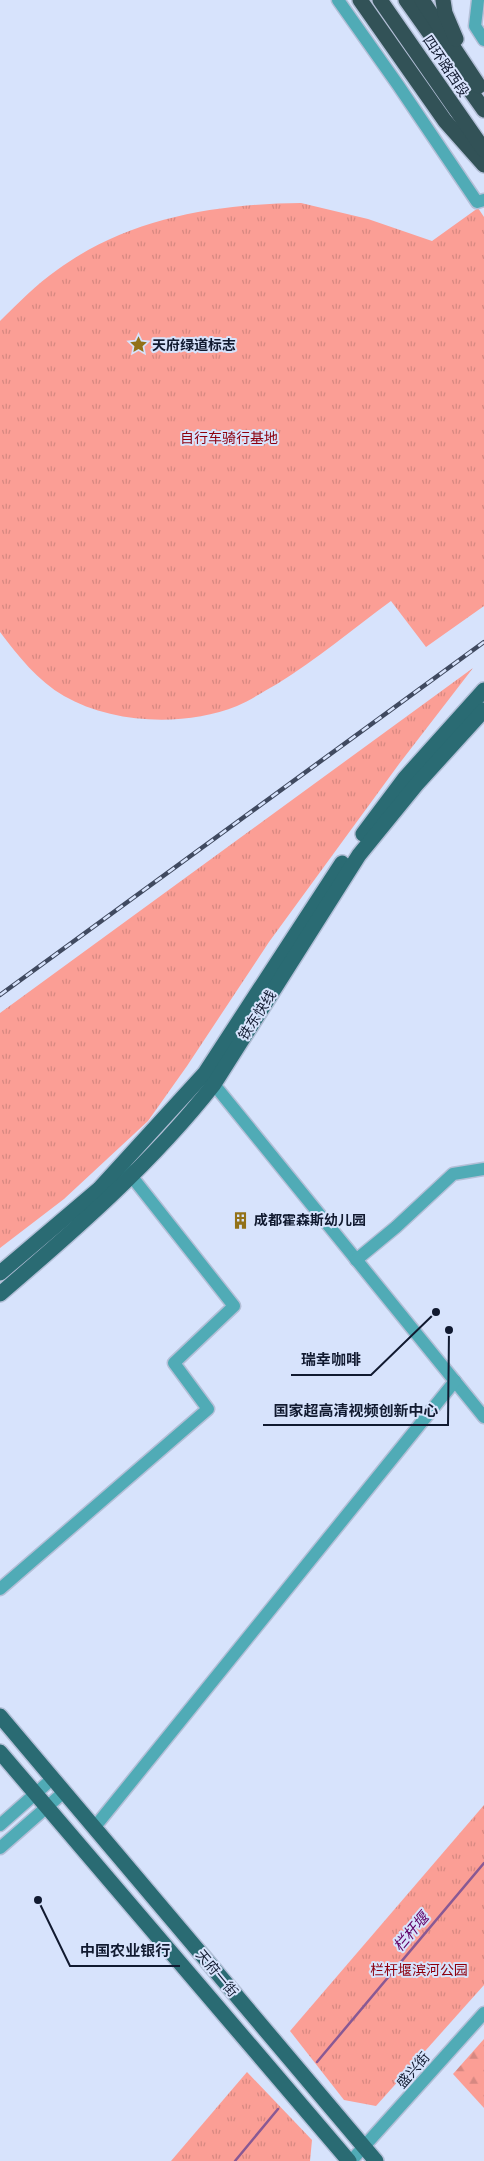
<svg xmlns="http://www.w3.org/2000/svg" width="484" height="2161" viewBox="0 0 484 2161" font-family="'DM Sans','Noto Sans SC',sans-serif">
<style>
.grass{fill:url(#grass-tufts)}
.forest{fill:url(#forest-firs)}
.lines{fill:none;stroke-linecap:round;stroke-linejoin:round}
.stream{stroke:#895994;stroke-width:2.5}
.minor-casing{stroke:#b3bfd7;stroke-width:15}
.major-casing{stroke:#b3bfd7;stroke-width:18}
.highway-casing{stroke:#b3bfd7;stroke-width:18}
.minor{stroke:#50abb6;stroke-width:12}
.major{stroke:#2a6b73;stroke-width:15}
.highway{stroke:#325257;stroke-width:15}
.rail-casing{stroke:#404a60;stroke-width:4.5}
.rail{stroke:#d7e3fc;stroke-width:2.5;stroke-dasharray:8;stroke-linecap:butt}
.labels{text-anchor:middle;stroke-width:4;stroke-linejoin:round;paint-order:stroke}
.street-label{font-size:14px;fill:#111a30;stroke:#d7e3fc}
.poi-label{font-size:14px;font-weight:bold;fill:#111a30;stroke:#d7e3fc;text-anchor:start}
.park-label{font-size:14px;fill:#8d000e;stroke:#d7e3fc}
.water-label{font-size:15px;font-style:italic;fill:#610066;stroke:#d7e3fc}
.leader{fill:none;stroke:#111a30;stroke-width:2}
.callout-dot{fill:#111a30;stroke:#d7e3fc;stroke-width:2}
.callout-label{font-size:15px;text-anchor:middle;font-weight:bold;fill:#111a30;stroke:#d7e3fc;stroke-width:4;stroke-linejoin:round;paint-order:stroke}
</style>
<defs>
<pattern id="grass-tufts" width="24" height="20" patternUnits="userSpaceOnUse" patternTransform="scale(1.25)"><rect width="24" height="20" fill="#fb9e95"/><path d="M3 7l-1-3M5 7V3M7 7l1-3M15 17l-1-3M17 17v-4M19 17l1-3" fill="none" stroke="#d68881"/></pattern>
<pattern id="forest-firs" width="22" height="20" patternUnits="userSpaceOnUse" patternTransform="scale(1.25)"><rect width="22" height="20" fill="#fb9e95"/><path d="M5 1l3.5 6h-7zM16 11l3.5 6h-7z" fill="#d68881"/></pattern>
</defs>
<rect width="100%" height="100%" fill="#d7e3fc"/>
<g class="grass">
<path d="M 301,203 L 368,219 L 432,241 L 478,208 L 484,217 L 484,606 L 426,647 L 391,601 C 353,629 317,659 277,684 C 264,691 251,700 237,706 C 185,727 113,724 64,696 C 38,681 18,656 0,632 L 0,321 C 18,303 37,284 57,270 C 128,218 216,204 301,203 Z"/>
<path d="M 473,668 L 399,764 L 269,942 L 187,1066 L 148,1121 L 64,1199 L 0,1248 L 0,1013 Z"/>
<path d="M 484,1805 L 484,1985 L 376,2106 L 344,2100 L 290,2031 Z"/>
<path d="M 247,2072 L 312,2140 L 310,2161 L 171,2161 Z"/>
</g>
<path class="forest" d="M 484,2039 L 484,2108 L 453,2074 Z"/>
<g class="lines">
<g class="stream">
<path d="M 317,2062 L 484,1863"/>
<path d="M 235,2161 L 278,2109"/>
</g>
<defs>
<g id="minor">
<path d="M 338,0 L 398,85 L 477,202 L 484,200"/>
<path d="M 478,0 L 475,26 L 484,40"/>
<path d="M 208,1077 L 484,1417"/>
<path d="M 356,1260 L 396,1227 L 453,1174 L 484,1169"/>
<path d="M 0,1589 L 208,1409 L 174,1363 L 234,1306 L 125,1168"/>
<path d="M 0,1825 L 52,1779"/>
<path d="M 94,1828 L 455,1381"/>
<path d="M 0,1848 L 64,1792"/>
<path d="M 351,2161 L 484,2013"/>
</g>
<g id="major">
<path d="M 363,834 L 405,778 L 484,690"/>
<path d="M 0,1273 L 99,1189 L 205,1073 L 342,863"/>
<path d="M 0,1294 C 76,1229 152,1163 214,1084 L 359,855 L 416,785 L 484,710"/>
<path d="M 0,1716 L 376,2161"/>
<path d="M 0,1752 L 349,2161"/>
</g>
<g id="highway">
<path d="M 360,0 L 445,121 L 484,165"/>
<path d="M 380,0 L 484,150"/>
<path d="M 406,0 L 484,110"/>
<path d="M 422,0 L 479,86"/>
<path d="M 443,0 L 445,13 L 456,39"/>
</g>
</defs>
<use href="#minor" class="minor-casing"/>
<use href="#major" class="major-casing"/>
<use href="#highway" class="highway-casing"/>
<use href="#minor" class="minor"/>
<use href="#major" class="major"/>
<use href="#highway" class="highway"/>
<defs>
<path id="rail" d="M 0,995 L 484,642"/>
</defs>
<use href="#rail" class="rail-casing"/>
<use href="#rail" class="rail"/>
</g>
<defs>
<symbol id="sight-bare" viewBox="-9 -9 18 18"><path d="M0-6L1.8-2.2L6-1.7L2.9 1.2L3.7 5.4L0 3.3L-3.7 5.4L-2.9 1.2L-6-1.7L-1.8-2.2Z" fill="#927118" stroke="#d7e3fc" stroke-width="2.5" paint-order="stroke"/></symbol>
<symbol id="building-bare" viewBox="-9 -9 18 18"><path d="M-4-6H4V6H1V3H-1V6H-4ZM-2.5-4.3h1.7v1.8h-1.7ZM.8-4.3h1.7v1.8H.8ZM-2.5-1h1.7V.8h-1.7ZM.8-1h1.7V.8H.8Z" fill="#927118" stroke="#d7e3fc" stroke-width="2.5" paint-order="stroke"/></symbol>
</defs>
<g fill-rule="evenodd">
<use href="#sight-bare" x="126" y="332" width="25" height="25"/>
<use href="#building-bare" x="228" y="1208" width="25" height="25"/>
</g>
<g class="labels">
<g class="street-label">
<text transform="translate(446 66) rotate(56)" y="5">四环路西段</text>
<text transform="translate(257 1015) rotate(-57)" y="5">铁东快线</text>
<text transform="translate(217 1973) rotate(50)" y="5">天府一街</text>
<text transform="translate(413 2070) rotate(-49)" y="5">盛兴街</text>
</g>
<g class="poi-label">
<text x="152" y="350">天府绿道标志</text>
<text x="254" y="1225">成都霍森斯幼儿园</text>
</g>
<g class="park-label">
<text x="229" y="443">自行车骑行基地</text>
<text x="419" y="1975">栏杆堰滨河公园</text>
</g>
<g class="water-label">
<text transform="translate(411 1932) rotate(-50)" y="5">栏杆堰</text>
</g>
</g>
<path class="leader" d="M436 1312L371 1375H291M449 1330L448 1425H263M38 1900L70 1966H180"/>
<g class="callout-dot">
<circle cx="436" cy="1312" r="5"/>
<circle cx="449" cy="1330" r="5"/>
<circle cx="38" cy="1900" r="5"/>
</g>
<g class="callout-label">
<text x="331" y="1365">瑞幸咖啡</text>
<text x="356" y="1416">国家超高清视频创新中心</text>
<text x="125" y="1956">中国农业银行</text>
</g>
</svg>
